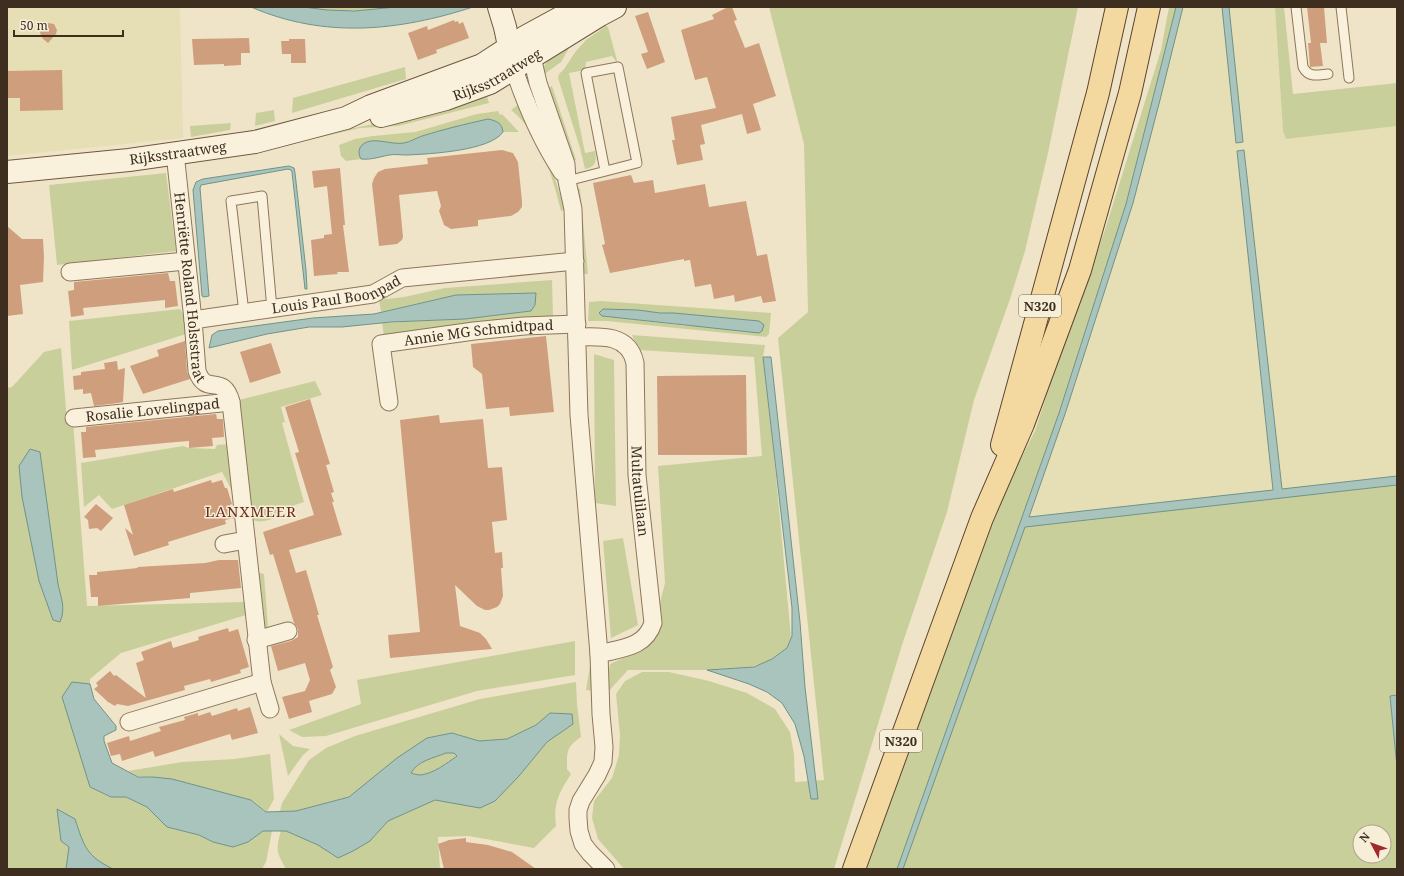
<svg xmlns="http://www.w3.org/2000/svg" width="1404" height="876" viewBox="0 0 1404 876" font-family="'Noto Serif',serif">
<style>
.farmland{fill:#e6deb5}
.green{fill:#c9cf9b;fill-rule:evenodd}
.water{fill:#a9c4bc;stroke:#6f938a;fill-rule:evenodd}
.building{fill:#cf9f7d}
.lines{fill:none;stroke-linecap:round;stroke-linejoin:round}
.lane-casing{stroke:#8d765c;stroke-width:11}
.street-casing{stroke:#8d765c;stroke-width:19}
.secondary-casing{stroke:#6f573f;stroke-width:24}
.primary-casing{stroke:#5b4430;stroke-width:24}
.lane{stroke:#faf1dc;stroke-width:9}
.street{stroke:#faf1dc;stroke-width:17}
.secondary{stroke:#faf1dc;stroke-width:22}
.primary{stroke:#f3d9a0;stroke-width:22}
.labels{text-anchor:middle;stroke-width:3;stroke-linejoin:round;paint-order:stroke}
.shield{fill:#f7eed8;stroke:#756857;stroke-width:1}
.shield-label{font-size:13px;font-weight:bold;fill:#3d2e20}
.street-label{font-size:14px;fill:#3d2e20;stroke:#f7eed8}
.neighbourhood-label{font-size:15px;letter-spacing:1px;fill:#6b2e1e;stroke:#f7eed8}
</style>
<rect width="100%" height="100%" fill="#f0e4c8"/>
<g class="farmland">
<path d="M 7,7 L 180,7 L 183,138 L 7,156 Z"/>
<path d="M 1183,7 L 1275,7 L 1283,131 L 1286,139 L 1397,126 L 1397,484 L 1025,527 L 1065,414 L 1133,203 L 1160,100 Z"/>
</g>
<g class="green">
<path d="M 303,7 L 396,7 C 365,11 334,13 303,7 Z"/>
<path d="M 621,7 L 626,7 L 573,41 L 561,62 L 542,76 L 542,70 L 549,58 Z"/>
<path d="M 769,7 L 1078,7 L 1048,153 L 1025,251 L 1010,299 L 974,400 L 947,512 L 902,645 L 834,869 L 624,869 L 598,839 L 592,818 L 594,801 L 612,778 L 619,755 L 620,735 L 616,694 L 625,681 L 642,672 L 669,672 L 709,681 L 747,693 L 775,709 L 790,732 L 794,754 L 795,782 L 824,780 L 778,338 L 808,312 L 804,144 Z"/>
<path d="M 1169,7 L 1183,7 L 1160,100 L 1133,203 L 1065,414 L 1025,527 L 1397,484 L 1397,869 L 863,869 L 981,536 L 1035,431 L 1058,360 L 1104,233 L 1161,50 ZM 1360,832 L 1384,832 L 1384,856 L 1360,856 Z"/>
<path d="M 1275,7 L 1284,7 L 1293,94 L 1397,83 L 1397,126 L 1286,139 L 1283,131 Z"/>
<path d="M 606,26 L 608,27 L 618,64 L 612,56 L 586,62 L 585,70 L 569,73 L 585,153 L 595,151 C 597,161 596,167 585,169 L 580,148 L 558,78 L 559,74 L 564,69 L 576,51 L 586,40 Z"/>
<path d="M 405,67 L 406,79 L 292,113 L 293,98 Z"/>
<path d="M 552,86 L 576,160 L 570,161 L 546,89 Z"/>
<path d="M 486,93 L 489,103 L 398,126 L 360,128 L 249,154 L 184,164 L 184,158 L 256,148 L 437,111 Z"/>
<path d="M 519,104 L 551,166 L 565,210 L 561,211 C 552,175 541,134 511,110 Z"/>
<path d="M 274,110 L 275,121 L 255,126 L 256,113 Z"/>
<path d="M 498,111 L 500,115 L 502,114 L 519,132 L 502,132 L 496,121 L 488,119 L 421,136 L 408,142 L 398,144 L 375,141 L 361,159 L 346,161 L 341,156 L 339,145 L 355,139 L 373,136 L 415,132 L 477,114 Z"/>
<path d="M 231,123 L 230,130 L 191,137 L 190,126 Z"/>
<path d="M 166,173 L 176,251 L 57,265 L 49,185 Z"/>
<path d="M 574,187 L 580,189 L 588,274 L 582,274 Z"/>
<path d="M 552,280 L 553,316 L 550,320 L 384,336 L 382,323 L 465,319 L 531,311 L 536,293 L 456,295 L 381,312 L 379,300 L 404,297 L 445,288 Z"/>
<path d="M 601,301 L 771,313 L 769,334 L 766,337 L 606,321 L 588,321 L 589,302 ZM 638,310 L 660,313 L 674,313 L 759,321 L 764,326 L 687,326 L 602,316 L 599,313 Z"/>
<path d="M 180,309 L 188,321 L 186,334 L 72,370 L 69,321 Z"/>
<path d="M 632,335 L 765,345 L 763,357 L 774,455 L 791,637 L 787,648 L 769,661 L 751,667 L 707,670 L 628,670 L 606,694 L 610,664 L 649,646 L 665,583 L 658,466 L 762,456 L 754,357 L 638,350 Z"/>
<path d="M 61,348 L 67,421 L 73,421 L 87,606 L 245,602 L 246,615 L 121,653 L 90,679 L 90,684 L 72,683 L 63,697 L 90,787 L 110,797 L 126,797 L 147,807 L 167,827 L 199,835 L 213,842 L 233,847 L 248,842 L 263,831 L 272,831 L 266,862 L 262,869 L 7,869 L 7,388 L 12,387 L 44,352 Z"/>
<path d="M 594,354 L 614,360 L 616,506 L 595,503 Z"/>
<path d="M 315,381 L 322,395 L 281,407 L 285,422 L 282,423 L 304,502 L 277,511 L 278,517 C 268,520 259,525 250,518 L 239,400 Z"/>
<path d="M 228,444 L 237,500 L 222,472 L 112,509 L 99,495 L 84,507 L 81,463 L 183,446 L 189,448 L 215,449 L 217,445 Z"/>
<path d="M 623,538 L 638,625 L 611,638 L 603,541 Z"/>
<path d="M 257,572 L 264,574 L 268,627 L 261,628 Z"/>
<path d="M 575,641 L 575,675 L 477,691 L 326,736 L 302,737 L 289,730 L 361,704 L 357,680 Z"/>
<path d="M 591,660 L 593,691 L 586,690 Z"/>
<path d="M 576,682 L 577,704 L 581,737 C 566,747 567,752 567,769 L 571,774 C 559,793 553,803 556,826 L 534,848 L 469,836 L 438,837 L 440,869 L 286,869 C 277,853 275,850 281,831 L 286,831 L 318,845 L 370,841 L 388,821 L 435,800 L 455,803 L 519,776 L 547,742 L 573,724 L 572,714 L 550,713 L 536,725 L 507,739 L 479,741 L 452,733 L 366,784 L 349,797 L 296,811 L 280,811 L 282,803 L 309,760 L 326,748 L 355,736 L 480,699 Z"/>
<path d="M 279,734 L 293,746 L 310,749 L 303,755 L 288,776 Z"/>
<path d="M 446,753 L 454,753 L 457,755 C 447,763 433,774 420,775 C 417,775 414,774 411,773 C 417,761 434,758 446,753 Z"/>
<path d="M 270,754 L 274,799 L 267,812 L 252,800 L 153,777 L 137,776 L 128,771 L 182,762 L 234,759 Z"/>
</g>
<g class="water">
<path d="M 251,7 L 303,7 L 327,10 L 355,11 L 396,7 L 473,7 C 399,31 325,39 251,7 Z"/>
<path d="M 1176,7 L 1183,7 L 1160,100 L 1133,203 L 1065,414 L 1029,517 L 1273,490 L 1237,151 L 1244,150 L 1282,489 L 1397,476 L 1397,485 L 1025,527 L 903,869 L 897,869 L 1059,413 L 1126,204 Z"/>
<path d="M 1222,7 L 1229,7 L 1243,142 L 1236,143 Z"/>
<path d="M 488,119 C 497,121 502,123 503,132 C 490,151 429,154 407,155 C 401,155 395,154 389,155 C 379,157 371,160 361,159 C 357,152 359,145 367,142 C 376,138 393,145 404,143 C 410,142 416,138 422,136 C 444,129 466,124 488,119 Z"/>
<path d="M 289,166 L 294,168 L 295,173 L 306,270 L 307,289 L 305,289 L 292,172 L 291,170 L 288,169 L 201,185 L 200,188 L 209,296 L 204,297 L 202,296 L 193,190 L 196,182 L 203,179 Z"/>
<path d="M 536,293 L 535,305 L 531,311 L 465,319 L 391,322 L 342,327 L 309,327 L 267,334 L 209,348 L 212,335 L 218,331 L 313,318 L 374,314 L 456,295 Z"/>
<path d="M 603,309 L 638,310 L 660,313 L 674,313 L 759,321 L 764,325 L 762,331 L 759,333 L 602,316 L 599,313 Z"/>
<path d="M 763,357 L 771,357 L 800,622 L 805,687 L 818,799 L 811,799 L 804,756 L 795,724 L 782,703 L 767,692 L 749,684 L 707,670 L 754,667 L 772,659 L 787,648 L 792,636 L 792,608 Z"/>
<path d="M 30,449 L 40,452 L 58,584 C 61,598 66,608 60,622 L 53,620 L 39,581 L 22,497 L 19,466 Z"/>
<path d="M 72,682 L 90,684 L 94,699 L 116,726 L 116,730 L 104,736 L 104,741 L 112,763 L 138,777 L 153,777 L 172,779 L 251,800 L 266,812 L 296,811 L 349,797 L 397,758 L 427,738 L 452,733 L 479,741 L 507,739 L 536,725 L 550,713 L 572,714 L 573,724 L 547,742 L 519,776 L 495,801 L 480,808 L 435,800 L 388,821 L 370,841 L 353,851 L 338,858 L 318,845 L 286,831 L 263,831 L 248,842 L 233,847 L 213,842 L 199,835 L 167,827 L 147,807 L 126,797 L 111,797 L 90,787 L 62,697 ZM 446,753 L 454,753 L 457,756 C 447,763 433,774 420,775 C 418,775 414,774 411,773 C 417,761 434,758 446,753 Z"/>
<path d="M 1397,695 L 1397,767 L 1390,696 Z"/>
<path d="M 57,809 L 75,819 C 84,846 86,856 113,869 L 66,869 L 69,847 L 61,841 Z"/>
</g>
<g class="building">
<path d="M 728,7 L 732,7 L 737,20 L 734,21 L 745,48 L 759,43 L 776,96 L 753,104 L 761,130 L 747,134 L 742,114 L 701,125 L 705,144 L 700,145 L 703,160 L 677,165 L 672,140 L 675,140 L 671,117 L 716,108 L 707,77 L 695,80 L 681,30 L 714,19 L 712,15 Z"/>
<path d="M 1307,7 L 1324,7 L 1327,43 L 1320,43 L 1323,66 L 1310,67 L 1308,43 L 1311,43 Z"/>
<path d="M 648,12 L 665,62 L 647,69 L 641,54 L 648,52 L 635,16 Z"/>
<path d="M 454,20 L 455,22 L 458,21 L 459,24 L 463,22 L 469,38 L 436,50 L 437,53 L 418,60 L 408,33 L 427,26 L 428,30 Z"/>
<path d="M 48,23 L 54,24 L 57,30 L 56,34 L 48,43 L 43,39 L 40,33 L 42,26 Z"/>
<path d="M 249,38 L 250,53 L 241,53 L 241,65 L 224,66 L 224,64 L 194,65 L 192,39 Z"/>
<path d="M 289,39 L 305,39 L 306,63 L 291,63 L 291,54 L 282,54 L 281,41 L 289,41 Z"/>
<path d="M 62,70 L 63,110 L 20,111 L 20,98 L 7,98 L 7,71 Z"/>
<path d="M 502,150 L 513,153 L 518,162 L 522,201 L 522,207 L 518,212 L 511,216 L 478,220 L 478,226 L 451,229 L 444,225 L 439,211 L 441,206 L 437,191 L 399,195 L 403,237 L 402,240 L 397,244 L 379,246 L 372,184 L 374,178 L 378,172 L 385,169 L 428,164 L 427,158 Z"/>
<path d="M 340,168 L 345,225 L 343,225 L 349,272 L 337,272 L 338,274 L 314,276 L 311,240 L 324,238 L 324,235 L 332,234 L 327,186 L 314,188 L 312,171 Z"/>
<path d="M 631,175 L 634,183 L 653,180 L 655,193 L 705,184 L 709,207 L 746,201 L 757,256 L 767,254 L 776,301 L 763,303 L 761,296 L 735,302 L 734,295 L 714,299 L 711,284 L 695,287 L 690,260 L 684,261 L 684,259 L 610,273 L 602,245 L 605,244 L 593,183 Z"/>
<path d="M 7,226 L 22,239 L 43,239 L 44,258 L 43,282 L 20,285 L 23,314 L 7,316 Z"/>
<path d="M 168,273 L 170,281 L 175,281 L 178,306 L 165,308 L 165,300 L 94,307 L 83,308 L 84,315 L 71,317 L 68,291 L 74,290 L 74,282 Z"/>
<path d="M 546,336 L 554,412 L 510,416 L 509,407 L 486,409 L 482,374 L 473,367 L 471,344 Z"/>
<path d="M 185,341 L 187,372 L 190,379 L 143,394 L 130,366 L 159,356 L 157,350 Z"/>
<path d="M 271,343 L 281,373 L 250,383 L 240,352 Z"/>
<path d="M 117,361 L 118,370 L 125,368 L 123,402 L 118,403 L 94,406 L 91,393 L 83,394 L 83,389 L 74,390 L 73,376 L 81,375 L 81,372 L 105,369 L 104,363 Z"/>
<path d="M 746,375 L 747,455 L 658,455 L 657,376 Z"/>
<path d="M 310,399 L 330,464 L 326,465 L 334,492 L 331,493 L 334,502 L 332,502 L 342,535 L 289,550 L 296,573 L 306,570 L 319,615 L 317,615 L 333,667 L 330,670 L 336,687 L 332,694 L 309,701 L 312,712 L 289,719 L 282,697 L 305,691 L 310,680 L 305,663 L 278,671 L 271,646 L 291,641 L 298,637 L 298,629 L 294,623 L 273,554 L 270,555 L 263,532 L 314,515 L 295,453 L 299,452 L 285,407 Z"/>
<path d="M 216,414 L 217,419 L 223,419 L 224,437 L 212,438 L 213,446 L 189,448 L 189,441 L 165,443 L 95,450 L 96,457 L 83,458 L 81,432 L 86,432 L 86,427 Z"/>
<path d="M 439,415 L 440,423 L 483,419 L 488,468 L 502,467 L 507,520 L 492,522 L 495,553 L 502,552 L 503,568 L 501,568 L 503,596 L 500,604 L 497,607 L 489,610 L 485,610 L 477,606 L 455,585 L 460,626 L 480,633 L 486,639 L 492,649 L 390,658 L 388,635 L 420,632 L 400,420 Z"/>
<path d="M 211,480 L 212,483 L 222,480 L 225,488 L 227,488 L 232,504 L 230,505 L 234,518 L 225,520 L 226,524 L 168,542 L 169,545 L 134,556 L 125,528 L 133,535 L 124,505 L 173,489 L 174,492 Z"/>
<path d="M 96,504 L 113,518 L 101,531 L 97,528 L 89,529 L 88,520 L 84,517 Z"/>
<path d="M 219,560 L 238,560 L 241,588 L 190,593 L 190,598 L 98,606 L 98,597 L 91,597 L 89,575 L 97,575 L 97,572 L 138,568 L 137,567 L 205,563 Z"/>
<path d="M 228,628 L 229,632 L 238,629 L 249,667 L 240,670 L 241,673 L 211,682 L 210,679 L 184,686 L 185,690 L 128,706 L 117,704 L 115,706 L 108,702 L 94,689 L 98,686 L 96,683 L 110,671 L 114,676 L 116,675 L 146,698 L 136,663 L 144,660 L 141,652 L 171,641 L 173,648 L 199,640 L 198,637 Z"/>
<path d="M 250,707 L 258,733 L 232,740 L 230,734 L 155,757 L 153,751 L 122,761 L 120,754 L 111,756 L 107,743 L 129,736 L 130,741 L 161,731 L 159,727 L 185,720 L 184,717 L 198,713 L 198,716 L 210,712 L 212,716 L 237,708 L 238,711 Z"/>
<path d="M 466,838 L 466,842 L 488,845 L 512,852 L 536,869 L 444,869 L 438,844 L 449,840 Z"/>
</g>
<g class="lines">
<defs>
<g id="lane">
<path d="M 1296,7 L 1303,67 C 1309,78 1317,75 1328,74"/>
<path d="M 1341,7 L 1349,78"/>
<path d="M 567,181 L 637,163 L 618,67 L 586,73 L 605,171"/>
<path d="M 244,313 L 231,201 L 262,196 L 272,309"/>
</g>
<g id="street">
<path d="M 532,57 L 538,83 L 566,164 L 567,181 L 573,209 L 579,415 L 599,654 L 601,714 L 604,747 L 603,762 L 597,775 L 581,801 L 578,810 L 578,818 L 579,831 L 583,844 L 590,853 L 606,869"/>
<path d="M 514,69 C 526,105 541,140 562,172"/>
<path id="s1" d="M 175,153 L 193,320 L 197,371 C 206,397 223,372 231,402 L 262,682 L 270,709"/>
<path d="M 70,272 L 186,261"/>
<path id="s2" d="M 193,320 L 373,294 L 402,278 L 575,261"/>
<path id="s3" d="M 577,337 C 601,336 629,334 635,363 L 637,475 L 653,623 C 645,648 621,648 599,654"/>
<path id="s4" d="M 389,402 L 381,344 L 474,331 L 524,326 L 577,324"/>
<path id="s5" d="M 74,418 L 231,402"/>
<path d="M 224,544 L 246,540"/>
<path d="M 256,640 L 288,631"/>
<path d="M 129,722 L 262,682"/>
</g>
<g id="secondary">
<path d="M 499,7 L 505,27 L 512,60"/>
<path id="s6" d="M 381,116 L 446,99 L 490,83 L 600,15 L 615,7"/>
<path id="s7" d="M 7,172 L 129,160 L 255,142 L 346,118 L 371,106 L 482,65 L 525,37 L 580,7"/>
</g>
<g id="primary">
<path d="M 1002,445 L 1098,93 L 1117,7"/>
<path d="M 854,869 L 982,518 L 1023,424 L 1080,270 L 1130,93 L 1149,7"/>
</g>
</defs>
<use href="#lane" class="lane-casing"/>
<use href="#street" class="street-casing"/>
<use href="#secondary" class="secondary-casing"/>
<use href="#primary" class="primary-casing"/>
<use href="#lane" class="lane"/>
<use href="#street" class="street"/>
<use href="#secondary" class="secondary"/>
<use href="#primary" class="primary"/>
</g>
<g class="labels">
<g class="shield">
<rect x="1019" y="295" width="42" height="22" rx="3"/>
<rect x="880" y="730" width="42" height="22" rx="3"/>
</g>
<g class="shield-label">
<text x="1040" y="311">N320</text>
<text x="901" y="746">N320</text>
</g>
<g class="street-label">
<text dy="5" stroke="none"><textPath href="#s6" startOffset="124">Rijksstraatweg</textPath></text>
<text dy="5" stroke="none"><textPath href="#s7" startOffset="172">Rijksstraatweg</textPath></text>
<text dy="5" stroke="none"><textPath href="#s1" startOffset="135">Henriëtte Roland Holststraat</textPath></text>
<text dy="5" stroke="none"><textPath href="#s2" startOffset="146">Louis Paul Boonpad</textPath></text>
<text dy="5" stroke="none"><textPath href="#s4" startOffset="157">Annie MG Schmidtpad</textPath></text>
<text dy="5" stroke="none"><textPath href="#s5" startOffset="79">Rosalie Lovelingpad</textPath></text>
<text dy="5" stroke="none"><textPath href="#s3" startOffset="199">Multatulilaan</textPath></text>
</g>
<g class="neighbourhood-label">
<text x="251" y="517">LANXMEER</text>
</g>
</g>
<rect width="1404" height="876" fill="none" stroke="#3d2e20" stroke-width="16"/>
<g transform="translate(1372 844) rotate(311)"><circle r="19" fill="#f7eed8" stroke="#ada18e"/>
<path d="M0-3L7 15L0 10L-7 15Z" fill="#9e2a2b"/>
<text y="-6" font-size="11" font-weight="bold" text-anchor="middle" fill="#3d2e20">N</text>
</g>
<path d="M14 30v6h109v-6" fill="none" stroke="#3d2e20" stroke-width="2"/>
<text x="20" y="30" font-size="12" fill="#3d2e20" stroke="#f7eed8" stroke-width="3" paint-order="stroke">50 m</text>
</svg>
